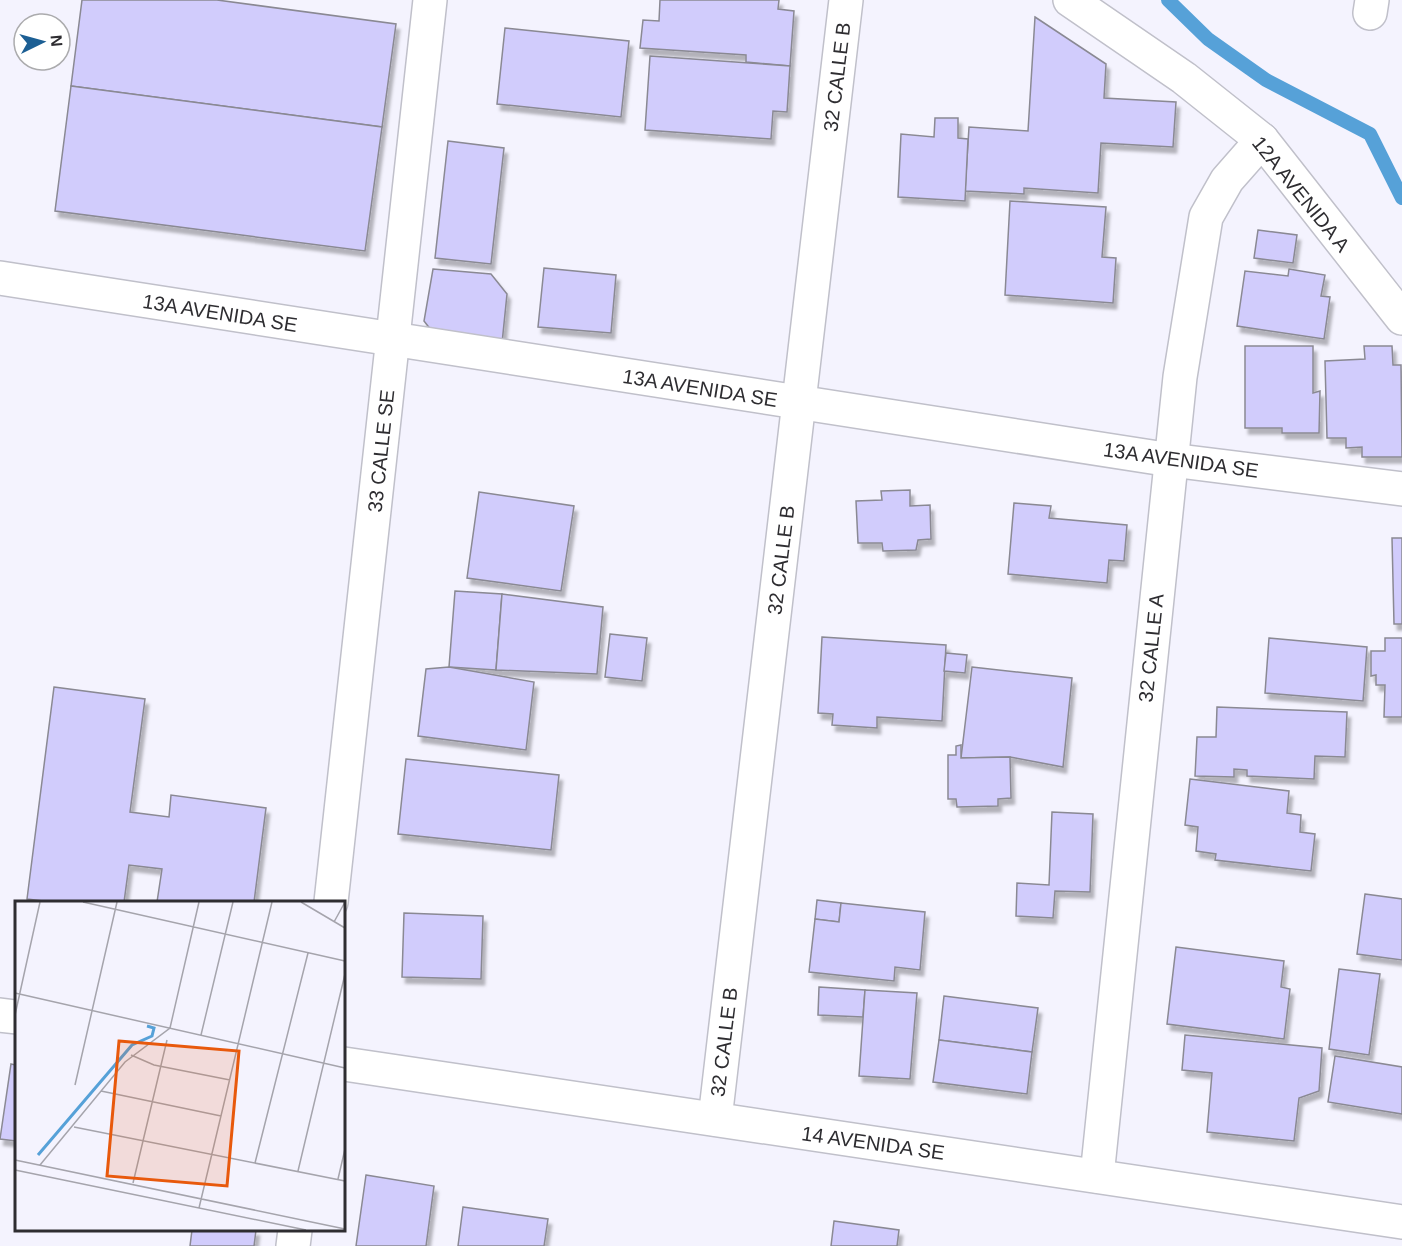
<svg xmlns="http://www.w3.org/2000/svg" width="1402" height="1246" viewBox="0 0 1402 1246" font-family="Arial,sans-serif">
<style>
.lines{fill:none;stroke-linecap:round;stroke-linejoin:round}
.stream{stroke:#56a1d8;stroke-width:14}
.building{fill:#d1ccfc;stroke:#8a8993;stroke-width:1.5;filter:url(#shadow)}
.minor-casing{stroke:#c0c0ca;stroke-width:36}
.minor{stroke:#fff;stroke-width:33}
.labels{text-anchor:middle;stroke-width:4.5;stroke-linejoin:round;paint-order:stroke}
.street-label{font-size:20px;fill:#2e2d31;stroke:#fff}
.inset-river{fill:none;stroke:#56a1d8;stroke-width:3}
.inset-road{fill:none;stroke:#a5a4ac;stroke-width:1.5}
.view{fill:#e8590c;fill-opacity:0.15;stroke:#e8590c;stroke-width:3}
.inset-edge{fill:none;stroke:#2e2d31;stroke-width:3}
</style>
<defs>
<filter id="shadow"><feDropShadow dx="3.5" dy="6" stdDeviation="1.5" flood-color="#0004"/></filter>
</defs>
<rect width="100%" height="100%" fill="#f4f3fe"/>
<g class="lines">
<path class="stream" d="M 1168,0 L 1208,39 L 1266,80 L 1370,134 L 1402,198"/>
</g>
<g class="building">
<path d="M 82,0 L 217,0 L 396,24 L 382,127 L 71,86 Z"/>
<path d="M 660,0 L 779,0 L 778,9 L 794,11 L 790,66 L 746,62 L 746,55 L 640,48 L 643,20 L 659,21 Z"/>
<path d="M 1035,17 L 1106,64 L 1104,98 L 1176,102 L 1173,147 L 1101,143 L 1098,193 L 1024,188 L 1024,194 L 965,191 L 969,127 L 1028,131 Z"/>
<path d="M 505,28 L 629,41 L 621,117 L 497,104 Z"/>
<path d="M 650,56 L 790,66 L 787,112 L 773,111 L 771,139 L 645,130 Z"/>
<path d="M 71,86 L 382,127 L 365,251 L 55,211 Z"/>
<path d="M 935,118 L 958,118 L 958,138 L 968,139 L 965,201 L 898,197 L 901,134 L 934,137 Z"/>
<path d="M 448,141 L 504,148 L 491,264 L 435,258 Z"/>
<path d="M 1010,201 L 1106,207 L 1102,257 L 1116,258 L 1113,303 L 1005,295 Z"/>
<path d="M 1258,230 L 1297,235 L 1293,263 L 1254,258 Z"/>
<path d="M 544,268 L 616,275 L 611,333 L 538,327 Z"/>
<path d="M 433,269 L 491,274 L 507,294 L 501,353 L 446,349 L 424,321 Z"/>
<path d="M 1289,269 L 1325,275 L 1321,296 L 1330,297 L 1324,339 L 1237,326 L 1245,271 L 1288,276 Z"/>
<path d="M 1245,346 L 1313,346 L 1313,393 L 1320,391 L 1319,433 L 1282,433 L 1282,428 L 1245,428 Z"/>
<path d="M 1364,346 L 1392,346 L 1393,365 L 1401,365 L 1402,457 L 1362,457 L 1362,447 L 1346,448 L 1346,438 L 1327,438 L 1325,361 L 1365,359 Z"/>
<path d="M 910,490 L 910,506 L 930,505 L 931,539 L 918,540 L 916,550 L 883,551 L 882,543 L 858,543 L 856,501 L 882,500 L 881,491 Z"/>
<path d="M 479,492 L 574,506 L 561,591 L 467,578 Z"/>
<path d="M 1014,503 L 1051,506 L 1049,518 L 1127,525 L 1124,561 L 1109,560 L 1107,583 L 1008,574 Z"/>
<path d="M 1392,538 L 1402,538 L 1402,624 L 1394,624 Z"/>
<path d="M 455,591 L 502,594 L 496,670 L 449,667 Z"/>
<path d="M 502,594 L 603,607 L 597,674 L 496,670 Z"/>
<path d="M 610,634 L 647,638 L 642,681 L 605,677 Z"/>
<path d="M 822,637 L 946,645 L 942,721 L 877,717 L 877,728 L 832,725 L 833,714 L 818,713 Z"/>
<path d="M 1269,638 L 1367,647 L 1363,701 L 1265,693 Z"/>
<path d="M 1385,638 L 1402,638 L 1402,717 L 1384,717 L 1385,685 L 1376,685 L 1376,675 L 1371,676 L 1371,651 L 1385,651 Z"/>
<path d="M 946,653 L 967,655 L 965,673 L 944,671 Z"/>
<path d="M 449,667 L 534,682 L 526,750 L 418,736 L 426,669 Z"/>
<path d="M 972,667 L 1072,678 L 1063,767 L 1010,757 L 961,758 Z"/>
<path d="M 54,687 L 145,699 L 130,812 L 169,817 L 171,795 L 266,808 L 254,902 L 157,902 L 162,869 L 129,865 L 124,902 L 51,902 L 27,899 Z"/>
<path d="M 1217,707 L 1347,712 L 1345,757 L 1315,756 L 1314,779 L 1247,776 L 1247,770 L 1234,769 L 1234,777 L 1195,776 L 1197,737 L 1216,737 Z"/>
<path d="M 961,745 L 961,758 L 1010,757 L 1011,798 L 998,799 L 998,806 L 957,807 L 956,799 L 948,799 L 948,755 L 956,755 L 956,746 Z"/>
<path d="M 406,759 L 559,775 L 551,850 L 398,834 Z"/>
<path d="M 1190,779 L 1289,791 L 1287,813 L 1301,815 L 1300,832 L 1315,834 L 1311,871 L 1215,860 L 1216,854 L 1196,851 L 1198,827 L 1185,825 Z"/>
<path d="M 1052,812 L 1093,814 L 1090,892 L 1055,891 L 1053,918 L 1016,916 L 1017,883 L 1049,885 Z"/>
<path d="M 1365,894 L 1402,899 L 1402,960 L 1357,954 Z"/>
<path d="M 817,900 L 841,903 L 839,922 L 815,919 Z"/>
<path d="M 841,903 L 925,912 L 920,970 L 895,967 L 894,981 L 809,972 L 815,919 L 839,922 Z"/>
<path d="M 404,913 L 483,916 L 481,979 L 402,977 Z"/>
<path d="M 1176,947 L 1284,961 L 1281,987 L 1290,989 L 1284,1039 L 1167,1024 Z"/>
<path d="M 1339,969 L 1380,974 L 1369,1055 L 1329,1049 Z"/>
<path d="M 819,987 L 865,990 L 863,1017 L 818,1015 Z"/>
<path d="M 865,990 L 917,993 L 910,1079 L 859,1076 Z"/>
<path d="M 944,996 L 1038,1008 L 1032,1052 L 939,1040 Z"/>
<path d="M 1185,1035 L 1322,1048 L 1319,1091 L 1299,1098 L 1294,1141 L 1207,1132 L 1212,1073 L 1182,1070 Z"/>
<path d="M 939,1040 L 1032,1052 L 1027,1094 L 933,1082 Z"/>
<path d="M 1335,1056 L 1402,1067 L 1402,1114 L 1328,1102 Z"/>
<path d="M 11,1064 L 16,1065 L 16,1141 L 0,1139 Z"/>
<path d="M 366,1175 L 434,1186 L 426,1246 L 356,1246 Z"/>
<path d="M 463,1207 L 548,1219 L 544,1246 L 458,1246 Z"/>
<path d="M 834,1221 L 899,1230 L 897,1246 L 831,1246 Z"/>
<path d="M 192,1230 L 256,1230 L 254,1246 L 190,1246 Z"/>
</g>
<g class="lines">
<defs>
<g id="minor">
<path d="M 1070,0 L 1184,78 L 1262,140 L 1402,318"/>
<path d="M 1370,13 L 1372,0"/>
<path d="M 0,278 L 1171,460 L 1402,489"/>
<path d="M 331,902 L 430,0"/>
<path d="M 0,1015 L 16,1017"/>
<path d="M 344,1064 L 1402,1222"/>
<path d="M 715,1119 L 846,0"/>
<path d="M 1097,1176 L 1180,377 L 1206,217 L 1227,180 L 1262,140"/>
<path d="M 293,1246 L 295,1230"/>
</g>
</defs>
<use href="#minor" class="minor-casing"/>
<use href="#minor" class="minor"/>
</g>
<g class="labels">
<g class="street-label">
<text transform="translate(837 77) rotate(-83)" y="7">32 CALLE B</text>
<text transform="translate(1301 194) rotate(51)" y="7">12A AVENIDA A</text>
<text transform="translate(220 313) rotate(9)" y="7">13A AVENIDA SE</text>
<text transform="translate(700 388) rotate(9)" y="7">13A AVENIDA SE</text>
<text transform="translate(381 451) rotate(-84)" y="7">33 CALLE SE</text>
<text transform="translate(1181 460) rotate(8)" y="7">13A AVENIDA SE</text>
<text transform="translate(781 560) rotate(-83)" y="7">32 CALLE B</text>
<text transform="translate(1151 648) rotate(-84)" y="7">32 CALLE A</text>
<text transform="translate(724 1042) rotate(-83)" y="7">32 CALLE B</text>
<text transform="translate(873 1143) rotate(8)" y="7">14 AVENIDA SE</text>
</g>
</g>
<g transform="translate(15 901)">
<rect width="330" height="330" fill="#f4f3fe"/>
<path class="inset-river" d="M 23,254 L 117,144 L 137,135 L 139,127 L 132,125"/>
<path class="inset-road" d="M 68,1 L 330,60M 286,1 L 330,27M 319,21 L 330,1M 0,92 L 330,167M 0,114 L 25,1M 186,134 L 218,1M 116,154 L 139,164 L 215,179M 60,184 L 102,1M 86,190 L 206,215M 59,226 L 330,280M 0,259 L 330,328M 240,262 L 293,52M 25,264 L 110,161 L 155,127 L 184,1M 0,269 L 291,329M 283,270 L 330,73M 323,278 L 330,248M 118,282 L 152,139M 184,307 L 257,1"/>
<path class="view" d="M 104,140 L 224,150 L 212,285 L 92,275 Z"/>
<rect width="330" height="330" class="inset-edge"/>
</g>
<g transform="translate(42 42) rotate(85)"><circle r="28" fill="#ffffff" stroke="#ababad" stroke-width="1.5"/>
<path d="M0-4.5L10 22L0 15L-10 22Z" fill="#1c5f94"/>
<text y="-9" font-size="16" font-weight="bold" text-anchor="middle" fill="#2e2d31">N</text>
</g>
</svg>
